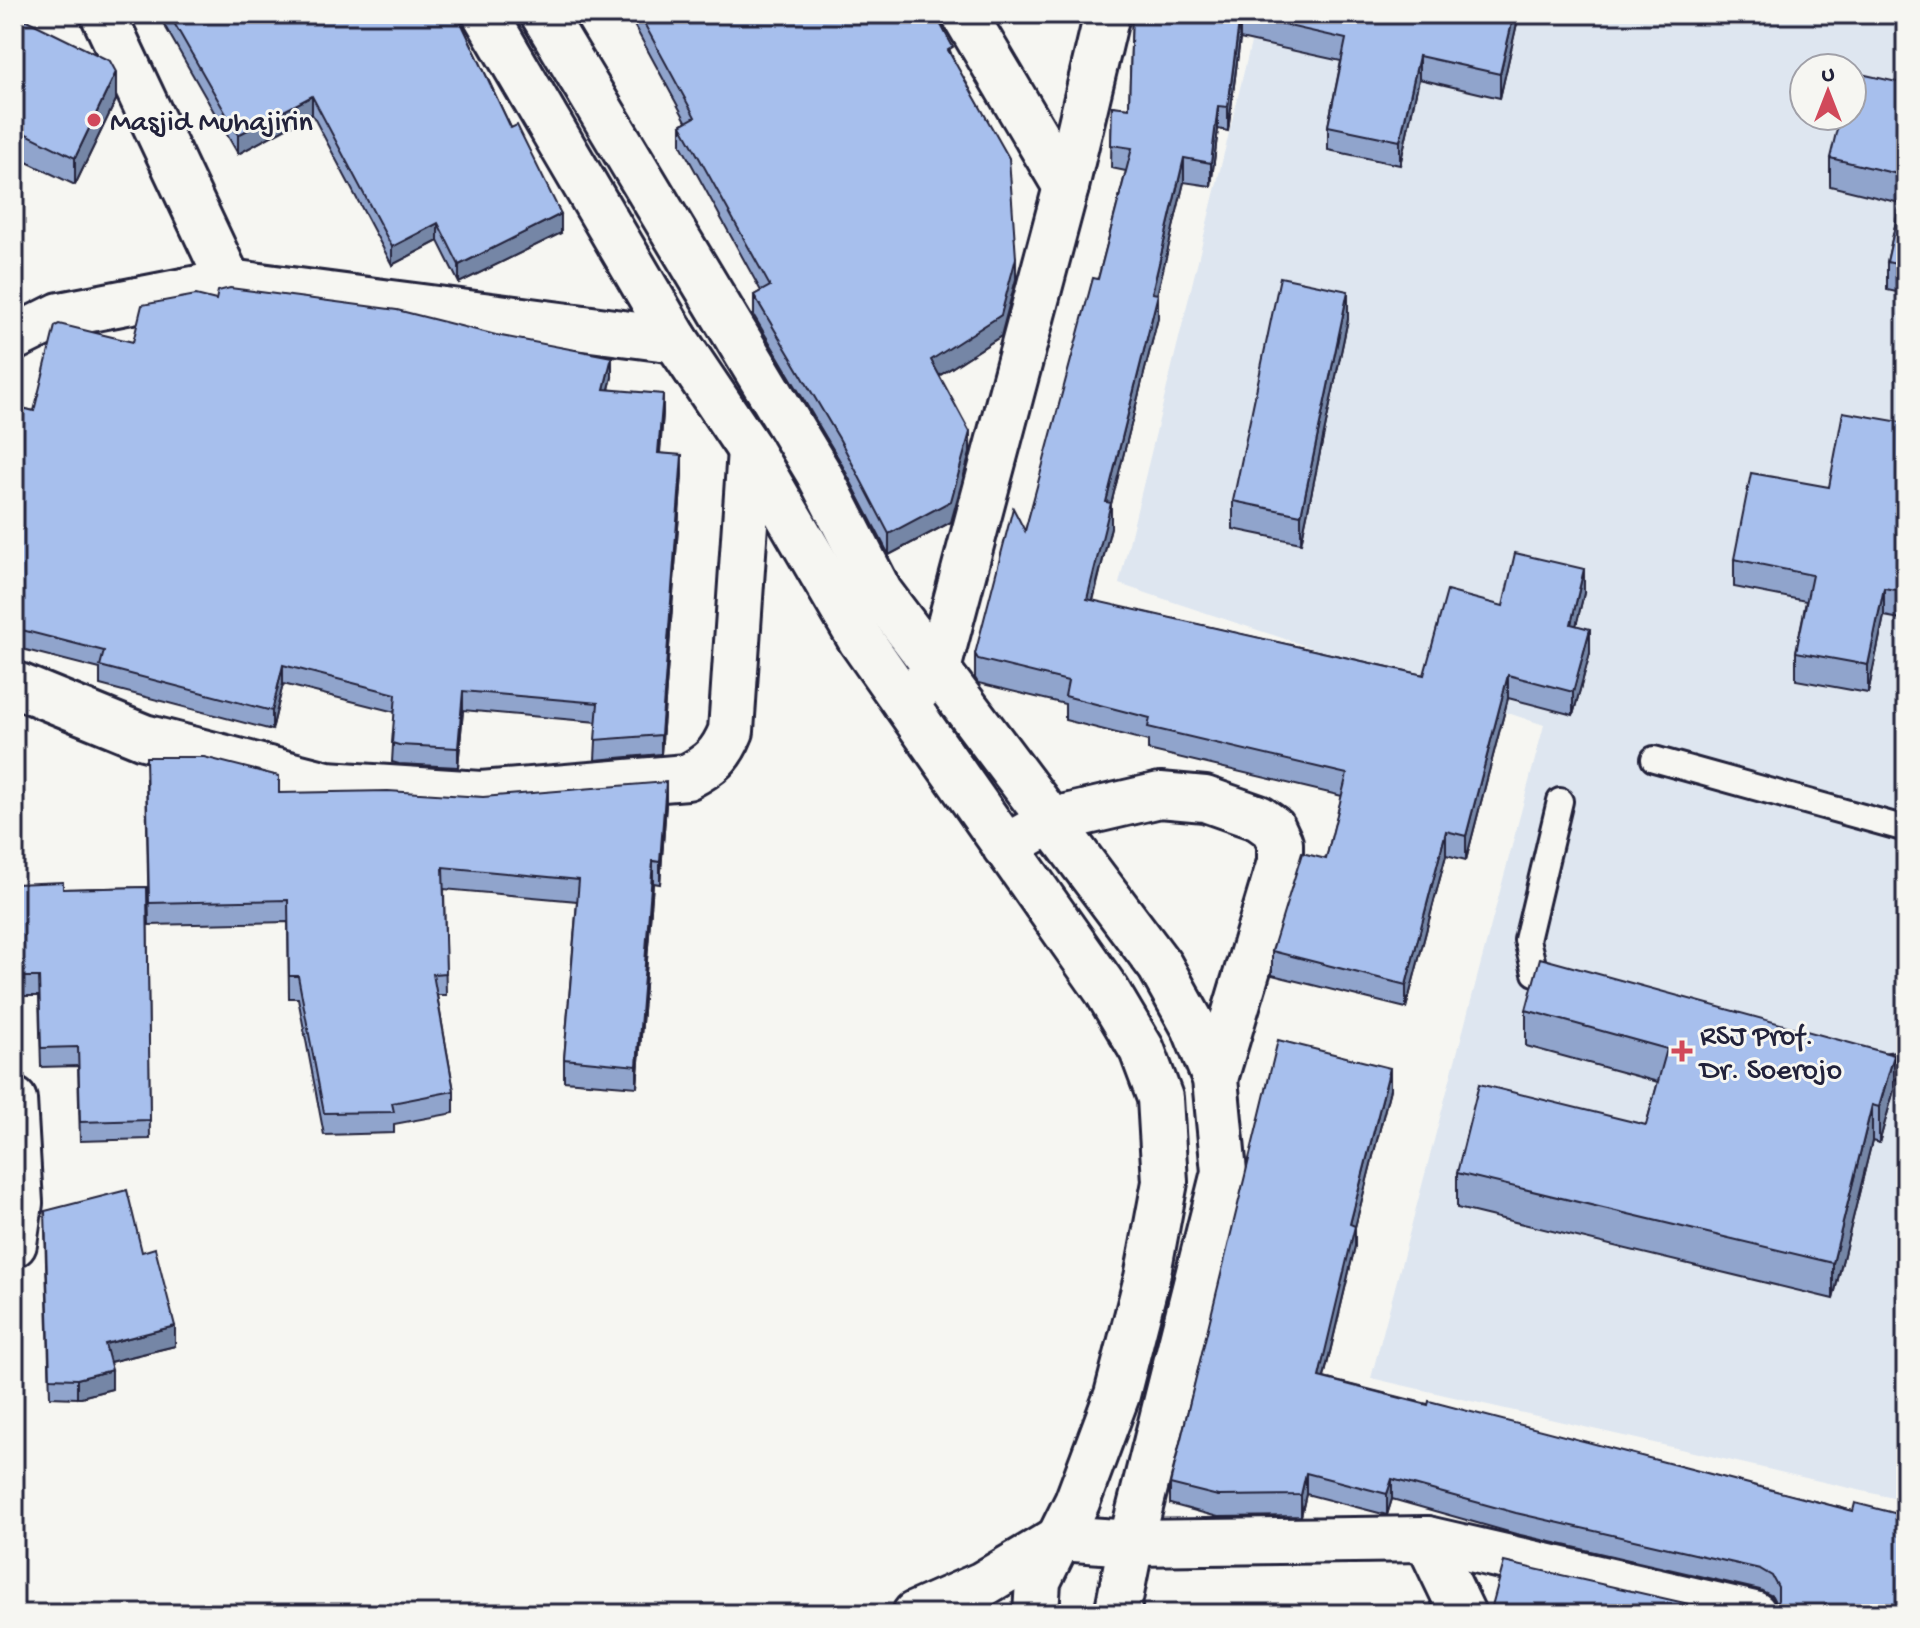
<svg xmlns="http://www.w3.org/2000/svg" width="1920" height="1628" viewBox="0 0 1920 1628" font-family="'Gochi Hand',sans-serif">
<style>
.built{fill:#dee6f0;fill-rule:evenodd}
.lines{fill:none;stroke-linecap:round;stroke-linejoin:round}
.service-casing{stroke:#22223b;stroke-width:30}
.minor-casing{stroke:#22223b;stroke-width:50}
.tertiary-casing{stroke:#22223b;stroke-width:50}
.service{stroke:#f6f6f2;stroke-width:24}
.minor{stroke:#f6f6f2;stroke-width:44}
.tertiary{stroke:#f6f6f2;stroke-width:44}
.wall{fill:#90a4cc;stroke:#22223b;stroke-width:2}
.shaded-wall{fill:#7586a6;stroke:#22223b;stroke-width:2}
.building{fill:#a7bfed;stroke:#22223b;stroke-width:2}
.poi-dot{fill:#d1495b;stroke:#f6f6f2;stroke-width:3}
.labels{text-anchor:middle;stroke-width:6;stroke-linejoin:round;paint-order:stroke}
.poi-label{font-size:30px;fill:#22223b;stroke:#f6f6f2;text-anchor:start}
</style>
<rect width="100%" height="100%" fill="#f6f6f2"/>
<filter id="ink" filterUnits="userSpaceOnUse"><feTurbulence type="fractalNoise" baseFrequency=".0125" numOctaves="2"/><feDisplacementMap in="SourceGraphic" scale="16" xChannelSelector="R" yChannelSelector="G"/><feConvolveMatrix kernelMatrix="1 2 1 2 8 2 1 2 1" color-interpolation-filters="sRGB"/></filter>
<g filter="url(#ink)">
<path class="built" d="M 1258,14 L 1906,14 L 1906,1501 L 1371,1378 L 1544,725 L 1119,584 ZM 1804,68 L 1852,68 L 1852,116 L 1804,116 Z"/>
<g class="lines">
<defs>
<g id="service">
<path d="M 1654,759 L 1906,829"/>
<path d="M 1560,801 L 1527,940 L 1535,973 L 1567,983"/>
<path d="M 1862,1062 L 1882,1067 L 1906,1064"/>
</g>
<g id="minor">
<path d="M 103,14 L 229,282"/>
<path d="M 964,14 L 1066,187"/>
<path d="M 14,338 L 60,315 L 229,282 L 676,340"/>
<path d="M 14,684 L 144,737 L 327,784 L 481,794 L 687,777 C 710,765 721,756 731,731 L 750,450"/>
<path d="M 905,703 L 938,669 L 1066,187 L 1107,14"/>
<path d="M 1005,847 L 1053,820 L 1160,795 L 1205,799 L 1259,818 L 1273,828 L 1280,843 L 1280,862 L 1215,1079"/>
<path d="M 14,1100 L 20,1203 L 14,1244"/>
<path d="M 1427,1539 L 1463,1614"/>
<path d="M 915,1614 L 983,1584 L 1060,1538 L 1131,1543 L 1427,1539 L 1754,1614"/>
</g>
<g id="tertiary">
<path d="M 485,14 L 676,340 L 750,450 L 860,639 L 1107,991 L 1142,1050 L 1160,1098 L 1165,1182 L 1147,1278 L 1117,1395 L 1077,1502 L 1038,1581 L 1036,1614"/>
<path d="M 543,14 L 819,474 L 880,593 L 1160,966 L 1194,1027 L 1215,1079 L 1224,1172 L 1131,1543 L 1117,1614"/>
</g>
</defs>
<use href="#service" class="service-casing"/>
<use href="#minor" class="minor-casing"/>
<use href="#tertiary" class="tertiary-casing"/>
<use href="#service" class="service"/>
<use href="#minor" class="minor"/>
<use href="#tertiary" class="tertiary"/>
</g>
<g class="wall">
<path d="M 14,14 L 116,100 L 75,185 L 14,156 Z"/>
<path d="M 158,14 L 457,14 L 561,233 L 459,283 L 438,241 L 392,265 L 312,114 L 238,154 Z"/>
<path d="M 628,14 L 935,14 L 953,58 L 1016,279 L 1001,336 L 939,376 L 970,453 L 951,522 L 889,555 L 840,461 L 754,316 L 754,295 L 761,291 L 681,145 L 681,125 L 686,121 Z"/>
<path d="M 1132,14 L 1518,14 L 1518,19 L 1500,98 L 1419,79 L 1400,165 L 1328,150 L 1328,126 L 1341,61 L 1240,39 L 1228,131 L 1218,129 L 1211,186 L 1184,182 L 1157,294 L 1158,318 L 1111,504 L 1111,527 L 1093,601 L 1424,675 L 1503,606 L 1584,593 L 1576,625 L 1590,653 L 1573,715 L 1508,698 L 1466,860 L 1446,855 L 1406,1008 L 1272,975 L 1272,951 L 1326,859 L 1342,796 L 1148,750 L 1148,741 L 1065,720 L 1065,704 L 978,683 L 975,678 L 975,654 L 1025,531 L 1098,279 L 1126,171 L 1111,168 L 1112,106 L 1129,108 Z"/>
<path d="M 1906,84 L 1906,294 L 1887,290 L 1887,262 L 1900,203 L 1830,186 L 1830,158 Z"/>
<path d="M 216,300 L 612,377 L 609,389 L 663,413 L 660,453 L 682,474 L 661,754 L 595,760 L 597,722 L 463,710 L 458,767 L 399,764 L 392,762 L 395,712 L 283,684 L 272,730 L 100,685 L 100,669 L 14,647 L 14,406 L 34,411 L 133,342 Z"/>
<path d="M 1348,319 L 1301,543 L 1233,529 L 1233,501 Z"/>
<path d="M 1906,423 L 1906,620 L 1884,616 L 1868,693 L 1796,680 L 1796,652 L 1806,601 L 1734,587 L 1734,559 L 1829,487 Z"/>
<path d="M 146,779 L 279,793 L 483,797 L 666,804 L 660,884 L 653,883 L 637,1087 L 564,1081 L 564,1059 L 577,901 L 444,889 L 446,995 L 437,995 L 454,1091 L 454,1113 L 394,1124 L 394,1133 L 324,1135 L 298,998 L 289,998 L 288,922 L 149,925 Z"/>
<path d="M 14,884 L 63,889 L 147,887 L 150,1139 L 80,1141 L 78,1066 L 41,1067 L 39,996 L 14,996 Z"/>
<path d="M 1526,1010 L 1894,1090 L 1879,1143 L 1872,1141 L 1833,1299 L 1457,1208 L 1457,1173 L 1646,1125 L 1658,1082 L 1526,1046 Z"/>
<path d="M 1390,1089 L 1355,1227 L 1355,1246 L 1324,1378 L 1853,1511 L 1906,1516 L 1773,1610 L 1776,1604 L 1772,1596 L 1760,1590 L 1516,1534 L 1392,1499 L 1387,1515 L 1306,1494 L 1301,1516 L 1218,1517 L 1170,1504 L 1170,1484 Z"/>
<path d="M 45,1230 L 142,1252 L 175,1346 L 110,1362 L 112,1389 L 77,1398 L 50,1397 Z"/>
<path d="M 1492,1606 L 1733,1614 L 1492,1614 Z"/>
</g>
<g class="shaded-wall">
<path d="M 607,14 L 619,14 L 607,21 Z"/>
<path d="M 1514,14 L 1518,14 L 1518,19 L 1500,98 L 1500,74 Z"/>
<path d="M 1240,15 L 1240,39 L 1228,131 L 1228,107 Z"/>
<path d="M 1419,56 L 1419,79 L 1400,165 L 1400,141 Z"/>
<path d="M 116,72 L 116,100 L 75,185 L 75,158 Z"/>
<path d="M 312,96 L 312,114 L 238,154 L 238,135 Z"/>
<path d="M 1218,106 L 1218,129 L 1211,186 L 1211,163 Z"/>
<path d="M 1184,158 L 1184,182 L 1152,316 L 1152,293 Z"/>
<path d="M 561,214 L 561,233 L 459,283 L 459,265 Z"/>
<path d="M 438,223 L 438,241 L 392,265 L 392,247 Z"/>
<path d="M 1016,258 L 1016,279 L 1001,336 L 931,381 L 931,360 Z"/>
<path d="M 1348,291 L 1348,319 L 1301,543 L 1301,515 Z"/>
<path d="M 1158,294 L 1158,318 L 1111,504 L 1111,527 L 1087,623 L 1087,599 L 1106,502 Z"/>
<path d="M 612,357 L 612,377 L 604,408 L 604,389 Z"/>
<path d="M 663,394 L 663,413 L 658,472 L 658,453 Z"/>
<path d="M 970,432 L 970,453 L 951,522 L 889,555 L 889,534 Z"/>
<path d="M 682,455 L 682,474 L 661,754 L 661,735 Z"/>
<path d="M 1906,473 L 1906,501 L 1901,529 L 1901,502 Z"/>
<path d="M 1584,569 L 1584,593 L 1571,647 L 1571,624 Z"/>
<path d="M 1884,588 L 1884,616 L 1868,693 L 1868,665 Z"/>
<path d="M 1590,629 L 1590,653 L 1573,715 L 1573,692 Z"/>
<path d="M 283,665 L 283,684 L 272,730 L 272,711 Z"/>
<path d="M 1508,675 L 1508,698 L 1466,860 L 1466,836 Z"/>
<path d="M 463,691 L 463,710 L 458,767 L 458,748 Z"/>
<path d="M 666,782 L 666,804 L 660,884 L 660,862 Z"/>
<path d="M 1446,831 L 1446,855 L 1406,1008 L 1406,985 Z"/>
<path d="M 653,861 L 653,883 L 637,1087 L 637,1066 Z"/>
<path d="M 1894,1055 L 1894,1090 L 1879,1143 L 1879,1107 Z"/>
<path d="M 1390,1068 L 1390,1089 L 1355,1227 L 1355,1246 L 1319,1398 L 1319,1377 L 1350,1224 Z"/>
<path d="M 1872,1105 L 1872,1141 L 1833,1299 L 1833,1263 Z"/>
<path d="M 175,1326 L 175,1346 L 105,1363 L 105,1344 Z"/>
<path d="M 112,1370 L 112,1389 L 77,1398 L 77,1379 Z"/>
<path d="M 1306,1473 L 1306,1494 L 1301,1516 L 1301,1495 Z"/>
<path d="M 1392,1479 L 1392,1499 L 1387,1515 L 1387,1494 Z"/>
</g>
<g class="building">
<path d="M 14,14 L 110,61 L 116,72 L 75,158 L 14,128 Z"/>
<path d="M 169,14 L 457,14 L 511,128 L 517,125 L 561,214 L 459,265 L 438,223 L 392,247 L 312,96 L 238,135 Z"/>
<path d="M 639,14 L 935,14 L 953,47 L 948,50 L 1009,158 L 1016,258 L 1001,315 L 931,360 L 970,432 L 951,501 L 889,534 L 840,440 L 754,295 L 770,286 L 681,125 L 695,117 Z"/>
<path d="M 1132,14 L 1514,14 L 1500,74 L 1419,56 L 1400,141 L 1328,126 L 1346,39 L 1240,15 L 1228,107 L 1218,106 L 1211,163 L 1184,158 L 1152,293 L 1158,294 L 1106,502 L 1111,503 L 1087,599 L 1424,675 L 1447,591 L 1503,606 L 1515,553 L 1584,569 L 1571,624 L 1590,629 L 1573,692 L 1508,675 L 1466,836 L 1446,831 L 1406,985 L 1272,951 L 1302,853 L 1326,859 L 1347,774 L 1148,727 L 1150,718 L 1065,696 L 1068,681 L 978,659 L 975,654 L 1013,508 L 1025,531 L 1093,278 L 1098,279 L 1132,148 L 1111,145 L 1112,106 L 1129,108 Z"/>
<path d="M 1852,72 L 1906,84 L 1906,266 L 1887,262 L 1906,176 L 1830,158 L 1840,116 L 1852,116 Z"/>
<path d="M 1280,277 L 1348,291 L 1301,515 L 1233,501 Z"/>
<path d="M 230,288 L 397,310 L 496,335 L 612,357 L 604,389 L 663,394 L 658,453 L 682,455 L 661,735 L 595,740 L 598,703 L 463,691 L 458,748 L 399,745 L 392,743 L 396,694 L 283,665 L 272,711 L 100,666 L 104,651 L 14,628 L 14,406 L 34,411 L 55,326 L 59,324 L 133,342 L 142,305 L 196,295 L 216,300 L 218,291 Z"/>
<path d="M 1843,412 L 1906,423 L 1906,473 L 1901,502 L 1906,503 L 1906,592 L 1884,588 L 1868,665 L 1796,652 L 1812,575 L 1734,559 L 1751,473 L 1829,487 Z"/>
<path d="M 146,757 L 204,757 L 279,776 L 279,793 L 388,791 L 483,797 L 666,782 L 660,862 L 653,861 L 637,1066 L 564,1059 L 579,880 L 443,867 L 446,973 L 433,974 L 454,1091 L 392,1103 L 394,1112 L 324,1113 L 298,976 L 289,976 L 288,900 L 149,903 Z"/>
<path d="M 63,882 L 63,889 L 147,887 L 150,1120 L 80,1122 L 78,1047 L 41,1048 L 39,977 L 14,977 L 14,884 Z"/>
<path d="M 1540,958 L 1894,1055 L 1879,1107 L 1872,1105 L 1833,1263 L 1457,1173 L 1479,1084 L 1646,1125 L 1667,1049 L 1526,1010 Z"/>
<path d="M 1278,1040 L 1390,1068 L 1350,1224 L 1355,1226 L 1319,1377 L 1428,1405 L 1429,1401 L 1853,1511 L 1855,1503 L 1906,1516 L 1906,1614 L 1766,1614 L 1773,1610 L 1778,1600 L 1778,1587 L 1772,1576 L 1760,1569 L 1516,1513 L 1392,1479 L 1387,1494 L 1306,1473 L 1301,1495 L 1218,1496 L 1170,1484 Z"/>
<path d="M 127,1190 L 142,1252 L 155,1248 L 175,1326 L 105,1344 L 112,1370 L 77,1379 L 50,1378 L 45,1211 Z"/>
<path d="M 1504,1562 L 1733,1614 L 1524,1614 L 1492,1606 Z"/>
</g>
</g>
<g class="poi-dot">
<circle cx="94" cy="120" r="8"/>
<path d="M1678 1039h8v8h8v8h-8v8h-8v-8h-8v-8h8z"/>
</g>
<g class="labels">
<g class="poi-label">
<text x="110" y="130">Masjid Muhajirin</text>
<text x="1700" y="1044">RSJ Prof.<tspan x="1700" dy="34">Dr. Soerojo</tspan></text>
</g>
</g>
<rect width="1920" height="1628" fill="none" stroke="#f6f6f2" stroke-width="48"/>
<rect x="24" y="24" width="1872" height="1580" fill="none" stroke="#22223b" stroke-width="3" filter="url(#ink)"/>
<g transform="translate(1828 92)"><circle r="38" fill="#f6f6f2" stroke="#a1a1a9" stroke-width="2"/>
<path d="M0-6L14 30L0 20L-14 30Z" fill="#d1495b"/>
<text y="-12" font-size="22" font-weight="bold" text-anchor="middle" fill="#22223b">U</text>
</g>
</svg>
